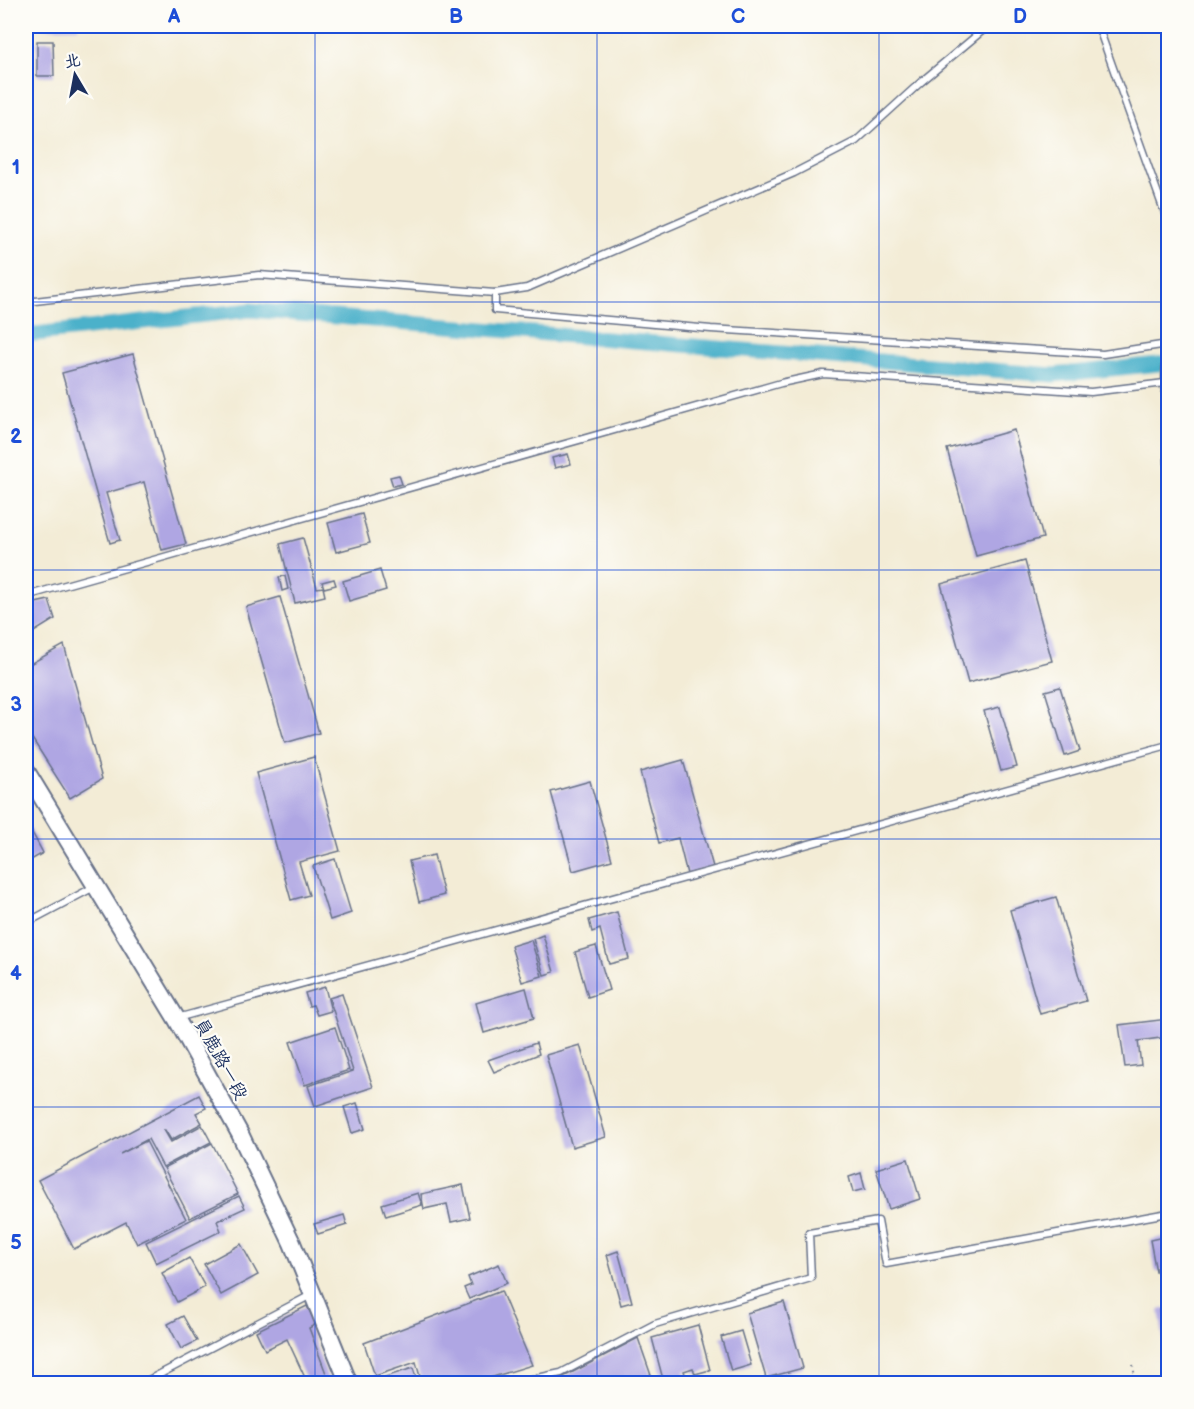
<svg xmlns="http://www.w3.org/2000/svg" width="1194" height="1409" viewBox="0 0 1194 1409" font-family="'Balsamiq Sans','LXGW WenKai TC',sans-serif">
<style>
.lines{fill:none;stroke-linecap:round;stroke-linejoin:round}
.canal{stroke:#4bb1ca;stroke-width:15}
.building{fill:#afa6e3}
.lane-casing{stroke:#677188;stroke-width:9}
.secondary-casing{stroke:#677188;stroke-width:20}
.path{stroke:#677188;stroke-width:2;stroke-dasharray:1.5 4.5;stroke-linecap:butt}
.lane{stroke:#fff;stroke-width:6}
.secondary{stroke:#fff;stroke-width:16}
.grid{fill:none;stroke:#1d4ed8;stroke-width:1.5;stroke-opacity:0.55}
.labels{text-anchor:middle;stroke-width:4.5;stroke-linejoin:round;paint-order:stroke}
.street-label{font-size:18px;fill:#1b2f5e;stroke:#fdfcf7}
.neatline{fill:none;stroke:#1d4ed8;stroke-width:2}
.grid-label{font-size:20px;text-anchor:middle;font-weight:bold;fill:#1d4ed8}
</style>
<rect width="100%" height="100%" fill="#fdfcf7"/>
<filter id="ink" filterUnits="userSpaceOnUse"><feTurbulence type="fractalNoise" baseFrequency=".0167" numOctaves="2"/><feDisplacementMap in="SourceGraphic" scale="12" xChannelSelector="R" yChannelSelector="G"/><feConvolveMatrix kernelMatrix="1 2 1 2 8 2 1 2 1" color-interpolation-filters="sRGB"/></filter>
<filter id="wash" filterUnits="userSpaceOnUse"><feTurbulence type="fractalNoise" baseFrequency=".008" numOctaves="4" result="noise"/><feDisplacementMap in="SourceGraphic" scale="24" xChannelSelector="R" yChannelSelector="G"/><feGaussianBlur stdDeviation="1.35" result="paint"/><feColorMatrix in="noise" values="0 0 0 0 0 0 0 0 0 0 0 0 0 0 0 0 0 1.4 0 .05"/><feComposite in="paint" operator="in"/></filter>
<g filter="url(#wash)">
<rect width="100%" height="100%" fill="#f3ecd6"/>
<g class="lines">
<path class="canal" d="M 26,335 L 250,310 L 1053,375 L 1168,363"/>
</g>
<g id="blocks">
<g class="building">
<rect x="38" y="26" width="40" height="2"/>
<path d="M 37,41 L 53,41 L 54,76 L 37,76 Z"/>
<path d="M 133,354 L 186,544 L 162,550 L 144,482 L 106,493 L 120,540 L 110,543 L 62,373 Z"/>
<path d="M 1014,430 L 1043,538 L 976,556 L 947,449 Z"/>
<path d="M 568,454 L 571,464 L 555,468 L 552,458 Z"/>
<path d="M 399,475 L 402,484 L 393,486 L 390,477 Z"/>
<path d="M 362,514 L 370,543 L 336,552 L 328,523 Z"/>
<path d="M 303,538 L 317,588 L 323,587 L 325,596 L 295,603 L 280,544 Z"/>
<path d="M 1025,561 L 1052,661 L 968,683 L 941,584 Z"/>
<path d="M 380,570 L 386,590 L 349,601 L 343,581 Z"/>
<path d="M 285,576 L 288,589 L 282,591 L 279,577 Z"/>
<path d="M 334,579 L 336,585 L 324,588 L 322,582 Z"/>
<path d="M 280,597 L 319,733 L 285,743 L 246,607 Z"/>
<path d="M 49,600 L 55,619 L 26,637 L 26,605 Z"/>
<path d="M 64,645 L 102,779 L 70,798 L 26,729 L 26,657 L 30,664 Z"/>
<path d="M 1060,687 L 1080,751 L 1065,756 L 1045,691 Z"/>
<path d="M 1000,707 L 1017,767 L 1001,771 L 984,711 Z"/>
<path d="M 314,757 L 340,851 L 299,862 L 309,895 L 291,900 L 256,773 Z"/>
<path d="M 683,760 L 713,867 L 687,874 L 678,838 L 659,843 L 640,772 Z"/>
<path d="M 590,781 L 612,860 L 573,871 L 551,792 Z"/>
<path d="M 26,821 L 43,853 L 26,863 Z"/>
<path d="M 434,855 L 444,895 L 419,902 L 409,861 Z"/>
<path d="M 335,859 L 351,913 L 330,920 L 313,866 Z"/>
<path d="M 1056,897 L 1086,1001 L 1040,1014 L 1010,910 Z"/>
<path d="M 617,912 L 629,959 L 609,964 L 600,929 L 592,932 L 589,920 Z"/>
<path d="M 543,935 L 554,972 L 544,975 L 533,939 Z"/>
<path d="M 531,940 L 542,976 L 522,982 L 511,946 Z"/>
<path d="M 596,946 L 609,990 L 588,997 L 575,952 Z"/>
<path d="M 325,987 L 331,1011 L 317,1015 L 313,1005 L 309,1006 L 305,993 Z"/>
<path d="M 526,988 L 534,1018 L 484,1033 L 476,1003 Z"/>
<path d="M 342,994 L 373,1087 L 315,1106 L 308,1086 L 353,1071 L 329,998 Z"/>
<path d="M 1168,1019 L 1168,1037 L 1138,1041 L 1141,1065 L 1125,1067 L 1119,1025 Z"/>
<path d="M 335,1027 L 349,1070 L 305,1085 L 290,1042 Z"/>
<path d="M 536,1043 L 539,1054 L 494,1072 L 488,1060 Z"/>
<path d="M 580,1045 L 606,1137 L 572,1147 L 546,1055 Z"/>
<path d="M 199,1095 L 206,1108 L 196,1113 L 202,1123 L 171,1140 L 165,1130 L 164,1130 L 171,1142 L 202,1125 L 211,1142 L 163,1167 L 148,1139 L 120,1154 L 146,1141 L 186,1219 L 137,1244 L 126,1222 L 74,1249 L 38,1180 Z"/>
<path d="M 357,1103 L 365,1129 L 352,1133 L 344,1107 Z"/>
<path d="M 212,1143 L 238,1194 L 190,1218 L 164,1168 Z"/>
<path d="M 908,1159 L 920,1199 L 889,1209 L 876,1169 Z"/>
<path d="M 861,1173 L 865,1189 L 853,1192 L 849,1177 Z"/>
<path d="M 463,1185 L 470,1218 L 451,1222 L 447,1204 L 424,1209 L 421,1194 Z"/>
<path d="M 418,1193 L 422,1205 L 386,1216 L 382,1204 Z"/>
<path d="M 239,1196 L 245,1208 L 217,1221 L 221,1231 L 156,1263 L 146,1242 Z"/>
<path d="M 344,1215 L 347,1225 L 318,1234 L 314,1224 Z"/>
<path d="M 1168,1236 L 1168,1269 L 1156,1272 L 1150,1240 Z"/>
<path d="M 241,1244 L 258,1275 L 221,1295 L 204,1264 Z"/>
<path d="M 618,1251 L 632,1302 L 621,1305 L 607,1255 Z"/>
<path d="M 189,1258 L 205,1287 L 177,1302 L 162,1273 Z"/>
<path d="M 499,1264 L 507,1283 L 469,1299 L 464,1288 L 471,1285 L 468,1277 Z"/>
<path d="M 501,1291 L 532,1365 L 470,1384 L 422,1384 L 416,1362 L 375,1376 L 364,1343 Z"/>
<path d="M 784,1302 L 803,1368 L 766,1378 L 747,1313 Z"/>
<path d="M 307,1306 L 316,1324 L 309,1328 L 330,1384 L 308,1384 L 287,1339 L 265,1350 L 256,1331 Z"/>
<path d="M 1159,1309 L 1168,1309 L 1168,1365 L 1167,1365 Z"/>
<path d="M 183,1316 L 197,1341 L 181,1349 L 168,1324 Z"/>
<path d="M 698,1325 L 710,1370 L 695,1374 L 693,1368 L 684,1371 L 686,1377 L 664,1383 L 652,1338 Z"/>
<path d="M 741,1331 L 751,1365 L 731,1371 L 721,1337 Z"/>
<path d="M 638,1338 L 654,1384 L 550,1384 Z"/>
<path d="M 413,1368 L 418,1384 L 380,1384 L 379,1379 Z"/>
</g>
</g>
</g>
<g filter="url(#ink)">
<use href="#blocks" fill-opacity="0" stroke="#677188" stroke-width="1.5"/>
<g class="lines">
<defs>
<g id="lane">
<path d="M 1098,26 L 1168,222"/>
<path d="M 495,293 L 527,288 L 794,173 L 856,141 L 921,82 L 988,26"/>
<path d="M 26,302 L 259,275 L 495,293 L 495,310 L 711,329 L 1103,354 L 1168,344"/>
<path d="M 1168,382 L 1165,383 L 1168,463"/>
<path d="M 26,596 L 781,383 L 823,374 L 1091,392 L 1165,383 L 1166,344"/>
<path d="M 26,923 L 94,887"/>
<path d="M 177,1018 L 1168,745"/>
<path d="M 141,1384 L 311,1295"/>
<path d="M 509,1384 L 561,1373 L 655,1324 L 811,1278 L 809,1233 L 878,1221 L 886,1264 L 1168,1213"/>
</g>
<path id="secondary" d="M 26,771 L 176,1018 L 240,1134 L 292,1243 L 349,1384"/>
</defs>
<use href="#lane" class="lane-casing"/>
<use href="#secondary" class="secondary-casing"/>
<path class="path" d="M 1133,1365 L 1136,1384"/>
<use href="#lane" class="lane"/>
<use href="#secondary" class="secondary"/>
</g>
</g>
<path class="grid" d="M 315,26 L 315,1384M 597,26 L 597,1384M 879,26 L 879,1384M 26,302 L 1168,302M 26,570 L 1168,570M 26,839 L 1168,839M 26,1107 L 1168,1107"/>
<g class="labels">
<g class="street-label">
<text transform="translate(221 1059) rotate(61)" y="6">員鹿路一段</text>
</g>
</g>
<rect width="1194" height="1409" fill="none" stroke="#fdfcf7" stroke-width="66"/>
<g transform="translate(75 75) rotate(350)" stroke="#fdfcf7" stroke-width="4.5" paint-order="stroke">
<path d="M0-4.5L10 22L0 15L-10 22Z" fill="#1b2f5e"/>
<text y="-9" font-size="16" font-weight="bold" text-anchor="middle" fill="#1b2f5e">北</text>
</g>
<rect x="33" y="33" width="1128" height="1343" class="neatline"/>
<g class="grid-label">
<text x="174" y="23">A</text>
<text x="456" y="23">B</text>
<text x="738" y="23">C</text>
<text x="1020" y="23">D</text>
<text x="16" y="174">1</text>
<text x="16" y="443">2</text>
<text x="16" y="711">3</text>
<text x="16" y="980">4</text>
<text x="16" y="1249">5</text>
</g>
</svg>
